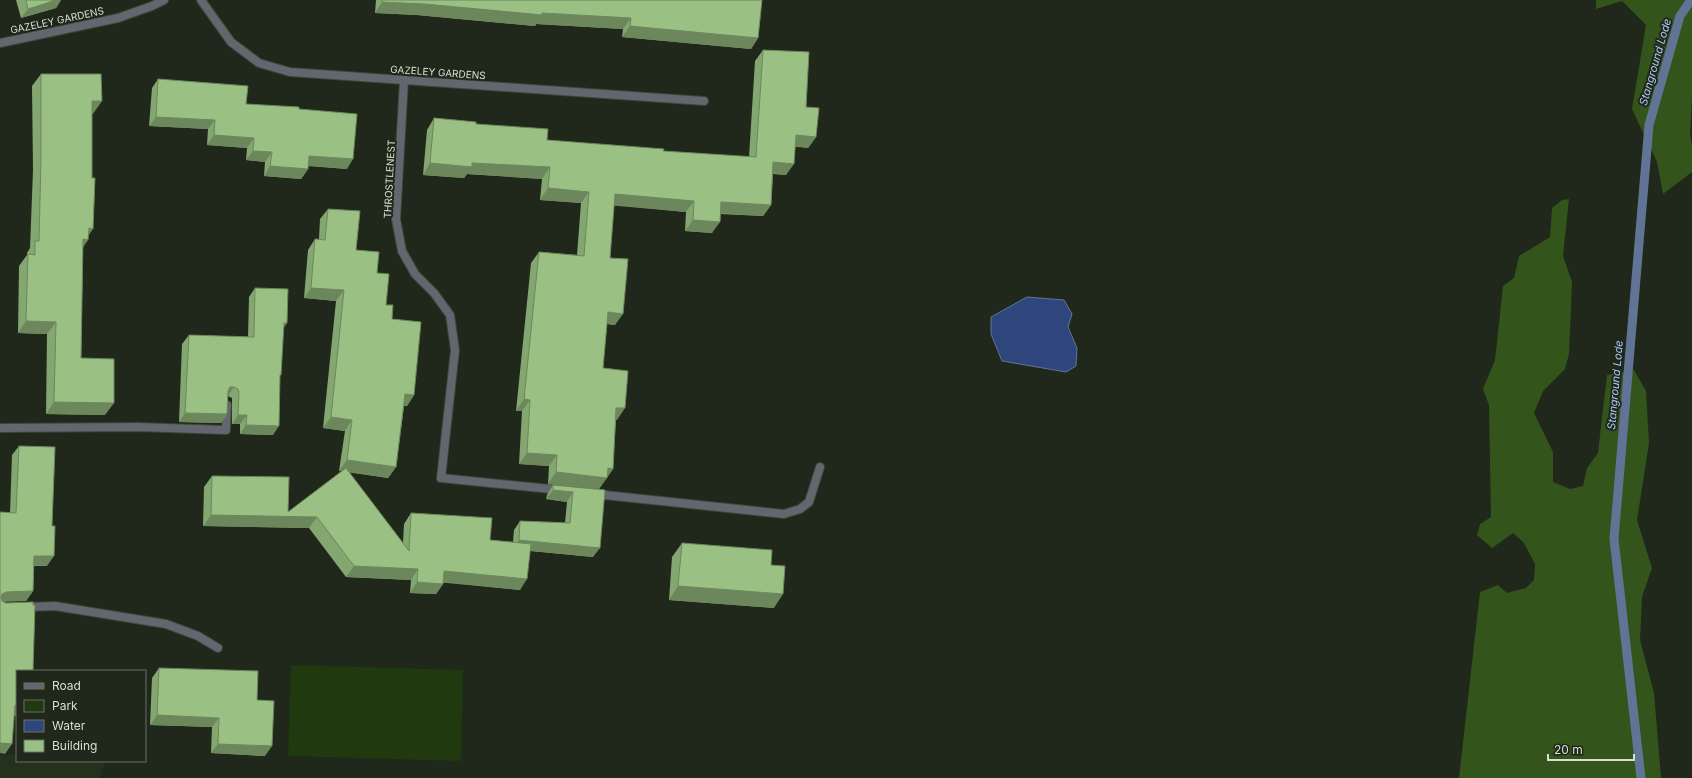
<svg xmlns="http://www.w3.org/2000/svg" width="1692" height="778" viewBox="0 0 1692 778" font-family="Inter,sans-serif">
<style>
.built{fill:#24311d}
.green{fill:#20390f}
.forest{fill:#33551b}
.water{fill:#2e467c;stroke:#617496}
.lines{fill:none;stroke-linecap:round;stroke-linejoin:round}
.stream{stroke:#617496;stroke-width:9}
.service-casing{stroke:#3d4538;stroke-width:10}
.minor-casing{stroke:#3d4538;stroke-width:10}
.service{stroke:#62666e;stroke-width:8}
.minor{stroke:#62666e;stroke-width:8}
.wall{fill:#84a671}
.shaded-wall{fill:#6c875c}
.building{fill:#9ac183;stroke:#6c875c}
.labels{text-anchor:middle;stroke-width:4;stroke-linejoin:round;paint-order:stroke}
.street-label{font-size:10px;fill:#d8ded4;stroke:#1f281a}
.water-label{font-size:11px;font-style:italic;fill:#b0c8fa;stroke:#1f281a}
</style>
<rect width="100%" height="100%" fill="#1f281a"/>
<path class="built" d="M 0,755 L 17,755 L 17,761 L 105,761 L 100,778 L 0,778 Z"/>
<path class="green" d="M 291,665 L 463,670 L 461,761 L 288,756 Z"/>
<g class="forest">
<path d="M 1596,0 L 1692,0 L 1692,95 L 1690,135 L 1692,145 L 1692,172 L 1663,194 L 1657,162 L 1632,109 L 1646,25 L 1622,1 L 1596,9 Z"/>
<path d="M 1569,199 L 1563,256 L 1572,282 L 1569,354 L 1565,369 L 1543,391 L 1534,413 L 1553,452 L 1553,482 L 1570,489 L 1583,486 L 1587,468 L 1598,453 L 1607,375 L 1634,370 L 1646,391 L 1649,443 L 1637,520 L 1652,568 L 1642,597 L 1640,640 L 1654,693 L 1661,778 L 1459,778 L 1480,592 L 1498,585 L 1507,593 L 1526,588 L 1534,580 L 1535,564 L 1524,543 L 1513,533 L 1492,548 L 1477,535 L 1480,524 L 1491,517 L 1489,405 L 1483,389 L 1495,360 L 1503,286 L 1514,278 L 1519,256 L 1550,237 L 1552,208 L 1562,200 Z"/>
</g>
<path class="water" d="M 1027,297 L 1064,300 L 1072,314 L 1068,327 L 1077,348 L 1076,366 L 1066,372 L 1002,361 L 991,334 L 991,317 Z"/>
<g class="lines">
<path class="stream" d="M 1641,778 L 1614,539 L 1649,125 L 1680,16 L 1691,0"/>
<defs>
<g id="service">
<path d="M 441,478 L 561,490"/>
<path d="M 595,494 L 784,514 L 800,509 L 809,502 L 820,467"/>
<path d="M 25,607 L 55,606 L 166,624 L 198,636 L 218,648"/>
</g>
<g id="minor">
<path d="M 201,0 L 231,42 L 259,63 L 290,72 L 704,101"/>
<path d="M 0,43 L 118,18 L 152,6 L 164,0"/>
<path d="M 404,80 L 396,219 L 402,251 L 415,274 L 434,293 L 450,315 L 455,350 L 441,478"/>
<path d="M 0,428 L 138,427 L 226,430 L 227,405"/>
</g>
</defs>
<use href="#service" class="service-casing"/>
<use href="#minor" class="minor-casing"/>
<use href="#service" class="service"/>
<use href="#minor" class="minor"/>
</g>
<g class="wall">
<path d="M 16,0 L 61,0 L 56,8 L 21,18 Z"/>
<path d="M 376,0 L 762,0 L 758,38 L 751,49 L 622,37 L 623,29 L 536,24 L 535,26 L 417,15 L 375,13 Z"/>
<path d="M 763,50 L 806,107 L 816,137 L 808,148 L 795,146 L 786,175 L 773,174 L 771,205 L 763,216 L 720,214 L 712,233 L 685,231 L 686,212 L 614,205 L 610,258 L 615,325 L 607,324 L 603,368 L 617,420 L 616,419 L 613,469 L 599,489 L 548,484 L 549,466 L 519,464 L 522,411 L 516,411 L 531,263 L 539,252 L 577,255 L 581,203 L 540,200 L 542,179 L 467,174 L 464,178 L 423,175 L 427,130 L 434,118 L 476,124 L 547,140 L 663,151 L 749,157 L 755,61 Z"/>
<path d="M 41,74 L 93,114 L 92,114 L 88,236 L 83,246 L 81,358 L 105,415 L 46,414 L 47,334 L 18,333 L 19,266 L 27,255 L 27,253 L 30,248 L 33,170 L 32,86 Z"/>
<path d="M 158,79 L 246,104 L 299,109 L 347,169 L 308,166 L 308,169 L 301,179 L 264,176 L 265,162 L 246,160 L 247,148 L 207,145 L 208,129 L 149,126 L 152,88 Z"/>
<path d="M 328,209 L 356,250 L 377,273 L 386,305 L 392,319 L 414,395 L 407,406 L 404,406 L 396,467 L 388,478 L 349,472 L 403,543 L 404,524 L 411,513 L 490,540 L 513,542 L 514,530 L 520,521 L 565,523 L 567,502 L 546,499 L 547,495 L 553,485 L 605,490 L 593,557 L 530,551 L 520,590 L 443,582 L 443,584 L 436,594 L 410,593 L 411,580 L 346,577 L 309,528 L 203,526 L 204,487 L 212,476 L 288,512 L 342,471 L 339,471 L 345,431 L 323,428 L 336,301 L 304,298 L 308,250 L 315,239 L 319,239 L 320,219 Z"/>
<path d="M 255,288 L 287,323 L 283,328 L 280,377 L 273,435 L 240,434 L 240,424 L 232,424 L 232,398 L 228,396 L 227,414 L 221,423 L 179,422 L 182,344 L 189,335 L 248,337 L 249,297 Z"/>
<path d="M 19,446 L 47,566 L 34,566 L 33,591 L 26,601 L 4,601 L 17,671 L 17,716 L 14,715 L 5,754 L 0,512 L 10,513 L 12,455 Z"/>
<path d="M 682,543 L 771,565 L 774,608 L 669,600 L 672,557 Z"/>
<path d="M 159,668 L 257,700 L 265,756 L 211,753 L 212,727 L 150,725 L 152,678 Z"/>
</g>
<g class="shaded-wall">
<path d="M 56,0 L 61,0 L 56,8 L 21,18 L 28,9 Z"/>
<path d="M 382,2 L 425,4 L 542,13 L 631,18 L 623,29 L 536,24 L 535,26 L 417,15 L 375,13 Z"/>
<path d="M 630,26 L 758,38 L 751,49 L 622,37 Z"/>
<path d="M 92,101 L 102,101 L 93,114 L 84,113 Z"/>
<path d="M 156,117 L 215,120 L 208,129 L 149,126 Z"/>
<path d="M 214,135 L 254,138 L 247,148 L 207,145 Z"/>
<path d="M 796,135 L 816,137 L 808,148 L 788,146 Z"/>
<path d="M 253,151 L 272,152 L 265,162 L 246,160 Z"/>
<path d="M 309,156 L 353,159 L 347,169 L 302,165 Z"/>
<path d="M 773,162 L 794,164 L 786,175 L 766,173 Z"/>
<path d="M 430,163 L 472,163 L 550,167 L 542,179 L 467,174 L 464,178 L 423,175 Z"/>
<path d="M 270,166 L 308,169 L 301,179 L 264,176 Z"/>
<path d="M 548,188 L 589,192 L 581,203 L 540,200 Z"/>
<path d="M 615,194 L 694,201 L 686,212 L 607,205 Z"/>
<path d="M 721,202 L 771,205 L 763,216 L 713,213 Z"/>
<path d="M 693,220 L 720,222 L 712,233 L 685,231 Z"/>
<path d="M 89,228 L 93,229 L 86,239 L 88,240 L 80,252 L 80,241 Z"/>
<path d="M 311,288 L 344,290 L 336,301 L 304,298 Z"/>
<path d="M 608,312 L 623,314 L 615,325 L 601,323 Z"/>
<path d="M 26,321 L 56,322 L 47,334 L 18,333 Z"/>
<path d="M 284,323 L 287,323 L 281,332 Z"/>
<path d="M 230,387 L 234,387 L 228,396 L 224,396 Z"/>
<path d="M 405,394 L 414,395 L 407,406 L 398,405 Z"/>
<path d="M 524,399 L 530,400 L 522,411 L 516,411 Z"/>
<path d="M 54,402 L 114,403 L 105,415 L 46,414 Z"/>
<path d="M 616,408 L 625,408 L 617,420 L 608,419 Z"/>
<path d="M 185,413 L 227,414 L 221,423 L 179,422 Z"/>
<path d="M 238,415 L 247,415 L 240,424 L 232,424 Z"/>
<path d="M 331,417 L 352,420 L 345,431 L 323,428 Z"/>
<path d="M 246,425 L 279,426 L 273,435 L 240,434 Z"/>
<path d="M 527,453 L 557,455 L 549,466 L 519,464 Z"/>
<path d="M 347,460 L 396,467 L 388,478 L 339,471 Z"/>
<path d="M 608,468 L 613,469 L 599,489 L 548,484 L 556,472 Z"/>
<path d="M 553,490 L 573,492 L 567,502 L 546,499 Z"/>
<path d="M 211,515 L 317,517 L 309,528 L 203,526 Z"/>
<path d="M 519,540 L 600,548 L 593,557 L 512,549 Z"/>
<path d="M 34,556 L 54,556 L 47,566 L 28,565 Z"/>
<path d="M 354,566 L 418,569 L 411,580 L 346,577 Z"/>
<path d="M 444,571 L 527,579 L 520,590 L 436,582 Z"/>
<path d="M 417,582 L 443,584 L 436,594 L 410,593 Z"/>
<path d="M 678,586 L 783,594 L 774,608 L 669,600 Z"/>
<path d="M 33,591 L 26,601 L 0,602 L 2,594 L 6,592 Z"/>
<path d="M 15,705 L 17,705 L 17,716 L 9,715 Z"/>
<path d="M 157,715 L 219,718 L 212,727 L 150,725 Z"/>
<path d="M 0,743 L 12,744 L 5,754 L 0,753 Z"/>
<path d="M 218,744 L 272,746 L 265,756 L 211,753 Z"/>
</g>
<g class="building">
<path d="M 26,0 L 56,0 L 28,9 Z"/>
<path d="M 382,0 L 762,0 L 758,38 L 630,26 L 631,18 L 542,13 L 542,15 L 425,4 L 382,2 Z"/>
<path d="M 763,50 L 809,52 L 806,107 L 819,108 L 816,137 L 796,135 L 794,164 L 773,162 L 771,205 L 721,202 L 720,222 L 693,220 L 694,201 L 615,194 L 610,258 L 628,259 L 623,314 L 608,312 L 603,368 L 628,371 L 625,408 L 616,408 L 613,469 L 608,468 L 607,478 L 556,472 L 557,455 L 527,453 L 530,400 L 524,399 L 539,252 L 584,256 L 589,192 L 548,188 L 550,167 L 472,163 L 472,167 L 430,163 L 434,118 L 476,122 L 476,124 L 548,129 L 547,140 L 664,149 L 663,151 L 756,157 Z"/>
<path d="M 41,74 L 101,74 L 102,101 L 92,101 L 92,178 L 95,178 L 93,229 L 89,228 L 88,240 L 83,239 L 81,358 L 114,359 L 114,403 L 54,402 L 56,322 L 26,321 L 28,254 L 35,255 L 35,241 L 39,241 L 41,158 Z"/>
<path d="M 158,79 L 248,86 L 246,104 L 299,107 L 299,109 L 357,114 L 353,159 L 309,156 L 308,169 L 270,166 L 272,152 L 253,151 L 254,138 L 214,135 L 215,120 L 156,117 Z"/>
<path d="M 328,209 L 360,211 L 356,250 L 379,252 L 377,273 L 389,274 L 386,305 L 393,305 L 392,319 L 421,322 L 414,395 L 405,394 L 396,467 L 347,460 L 352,420 L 331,417 L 344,290 L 311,288 L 315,239 L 325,240 Z"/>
<path d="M 255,288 L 288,289 L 287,323 L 284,323 L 281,375 L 280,375 L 279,426 L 246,425 L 247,415 L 238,415 L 239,392 L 238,389 L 234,387 L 230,387 L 228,391 L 227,414 L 185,413 L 189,335 L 254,337 Z"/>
<path d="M 19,446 L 55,447 L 52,526 L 55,526 L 54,556 L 34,556 L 33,591 L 6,592 L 2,594 L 1,597 L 2,601 L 6,603 L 33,602 L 33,605 L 35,605 L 33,671 L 17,671 L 17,705 L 15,705 L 12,744 L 0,743 L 0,512 L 16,513 Z"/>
<path d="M 346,468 L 409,551 L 411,513 L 492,518 L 490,540 L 531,544 L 527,579 L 444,571 L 443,584 L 417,582 L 418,569 L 354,566 L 317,517 L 211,515 L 212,476 L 289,477 L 288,512 Z"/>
<path d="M 553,485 L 605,490 L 600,548 L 519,540 L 520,521 L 570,523 L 573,492 L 553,490 Z"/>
<path d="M 682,543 L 772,550 L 771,565 L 785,566 L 783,594 L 678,586 Z"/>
<path d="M 159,668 L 258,671 L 257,700 L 274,701 L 272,746 L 218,744 L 219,718 L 157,715 Z"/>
</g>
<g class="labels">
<g class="street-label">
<text transform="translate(57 20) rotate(-12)" y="4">GAZELEY GARDENS</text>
<text transform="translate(438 72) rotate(4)" y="4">GAZELEY GARDENS</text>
<text transform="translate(389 179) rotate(-87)" y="4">THROSTLENEST</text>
</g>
<g class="water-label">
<text transform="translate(1655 62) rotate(-74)" y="4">Stanground Lode</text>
<text transform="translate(1615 385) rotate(-85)" y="4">Stanground Lode</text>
</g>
</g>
<rect x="16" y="670" width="130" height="92" fill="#1f281a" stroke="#697164"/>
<rect x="24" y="683" width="20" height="6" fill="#62666e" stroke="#697164"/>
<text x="52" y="690" font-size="12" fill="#d8ded4">Road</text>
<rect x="24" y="700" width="20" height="12" fill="#20390f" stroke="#697164"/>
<text x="52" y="710" font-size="12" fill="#d8ded4">Park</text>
<rect x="24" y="720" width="20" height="12" fill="#2e467c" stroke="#697164"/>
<text x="52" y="730" font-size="12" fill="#d8ded4">Water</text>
<rect x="24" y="740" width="20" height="12" fill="#9ac183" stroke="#697164"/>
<text x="52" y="750" font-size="12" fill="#d8ded4">Building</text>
<path d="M1548 754v6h86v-6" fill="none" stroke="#d8ded4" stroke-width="2"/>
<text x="1554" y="754" font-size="12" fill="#d8ded4" stroke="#1f281a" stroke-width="3" paint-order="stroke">20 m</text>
</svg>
